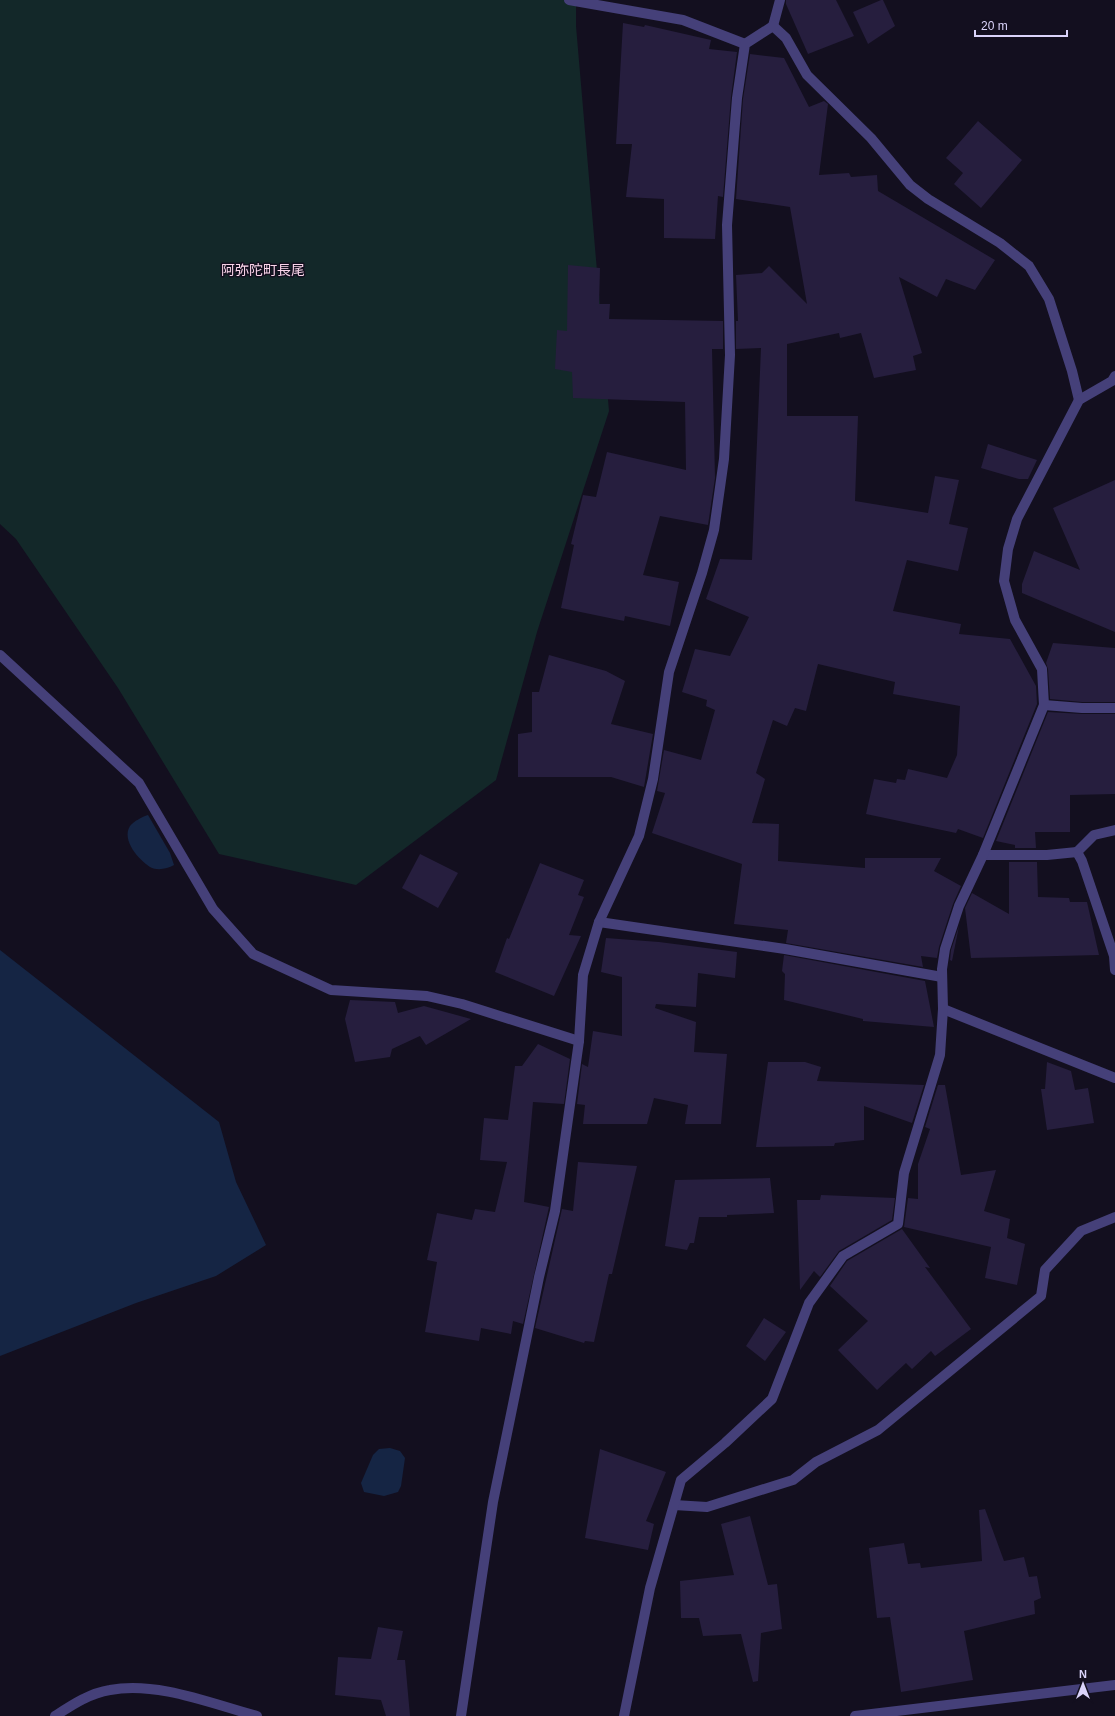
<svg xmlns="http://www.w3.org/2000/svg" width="1115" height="1716" viewBox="0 0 1115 1716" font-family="Helvetica,'Noto Sans JP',sans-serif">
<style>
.green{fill:#132829}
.water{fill:#152544}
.building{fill:#261e3e}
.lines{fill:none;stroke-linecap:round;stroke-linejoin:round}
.street{stroke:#454079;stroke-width:10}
.labels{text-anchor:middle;stroke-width:3;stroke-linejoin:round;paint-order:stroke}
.neighbourhood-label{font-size:14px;fill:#fad5ea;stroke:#130f1f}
</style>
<rect width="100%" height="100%" fill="#130f1f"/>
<path class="green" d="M 0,0 L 576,0 L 576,26 L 609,411 L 537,632 L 496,780 L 356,885 L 219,854 L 118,688 L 16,539 L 0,524 Z"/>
<g class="water">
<path d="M 148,815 L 170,853 L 174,865 C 167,869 157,871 150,867 C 139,860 121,840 130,826 C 134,821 142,817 148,815 Z"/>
<path d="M 0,950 L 219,1122 L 236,1182 L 266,1245 L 216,1276 L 136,1303 L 0,1356 Z"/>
<path d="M 390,1448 L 400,1451 L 405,1458 L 401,1486 L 398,1492 L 384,1496 L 364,1492 L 361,1483 L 373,1455 L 379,1449 Z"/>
</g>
<g class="building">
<path d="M 786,0 L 836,0 L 854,36 L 808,54 L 786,4 Z"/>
<path d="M 881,0 L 883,0 L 895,26 L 868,44 L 853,12 Z"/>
<path d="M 623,23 L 644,27 L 645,25 L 711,40 L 709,49 L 737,52 L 731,97 L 723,197 L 718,196 L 715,239 L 664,238 L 664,199 L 626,197 L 632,144 L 616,144 Z"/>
<path d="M 750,54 L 784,58 L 809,107 L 824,101 L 828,104 L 819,175 L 849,173 L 851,177 L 877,175 L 878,191 L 995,260 L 975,290 L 946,279 L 937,297 L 899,277 L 922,353 L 913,356 L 916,370 L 874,378 L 861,333 L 840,338 L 839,333 L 787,344 L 787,416 L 858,416 L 855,501 L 928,513 L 935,476 L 959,480 L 949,524 L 968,528 L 958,571 L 907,560 L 893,611 L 961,624 L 959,634 L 1010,639 L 1036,686 L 1037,704 L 983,838 L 958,829 L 956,833 L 866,814 L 874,779 L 896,783 L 897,779 L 905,780 L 908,769 L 947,778 L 957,755 L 960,706 L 893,694 L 895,682 L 818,664 L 806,711 L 795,708 L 787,726 L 773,720 L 756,773 L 765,779 L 752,823 L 779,824 L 778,861 L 865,868 L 865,858 L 941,858 L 934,871 L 961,886 L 953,904 L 939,947 L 937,958 L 921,956 L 923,967 L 786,943 L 788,930 L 734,924 L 742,864 L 652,833 L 665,793 L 657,791 L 664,750 L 701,760 L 715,710 L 706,706 L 707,700 L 682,692 L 695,649 L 730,656 L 749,617 L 706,599 L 720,559 L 752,560 L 761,348 L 736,349 L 736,321 L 738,321 L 736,275 L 762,273 L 769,266 L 807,304 L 790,207 L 736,199 L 743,99 Z"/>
<path d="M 978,121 L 1022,160 L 981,208 L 954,184 L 963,173 L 946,158 Z"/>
<path d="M 568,265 L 600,268 L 599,304 L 610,304 L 609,319 L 723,321 L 723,349 L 712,349 L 715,478 L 708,525 L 660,516 L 643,575 L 679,582 L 670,626 L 625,616 L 624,621 L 561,608 L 574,545 L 571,544 L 583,495 L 596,497 L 607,452 L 686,470 L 685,402 L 573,398 L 572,372 L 555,369 L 557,330 L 567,331 Z"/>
<path d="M 988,444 L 1037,460 L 1028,479 L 1019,479 L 981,468 Z"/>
<path d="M 1115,480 L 1115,632 L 1022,593 L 1022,584 L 1034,551 L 1080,570 L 1053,508 Z"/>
<path d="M 1053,643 L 1115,648 L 1115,702 L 1082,702 L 1050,699 L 1048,669 L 1046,663 Z"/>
<path d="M 549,655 L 606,671 L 625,681 L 611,724 L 653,734 L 644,787 L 611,777 L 518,777 L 518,734 L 532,732 L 532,692 L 539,692 Z"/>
<path d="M 1048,712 L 1082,714 L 1115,714 L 1115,794 L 1070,795 L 1070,832 L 1035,832 L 1036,848 L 1015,848 L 1015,845 L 996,841 Z"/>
<path d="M 420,854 L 458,873 L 438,908 L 402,888 Z"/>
<path d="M 1009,862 L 1037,862 L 1038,897 L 1069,898 L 1070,902 L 1087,902 L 1099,955 L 971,958 L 965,908 L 972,893 L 1009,914 Z"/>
<path d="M 540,863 L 584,880 L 578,895 L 584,897 L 569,935 L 581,936 L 554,996 L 495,972 L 507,938 L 509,939 Z"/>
<path d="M 959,926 L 952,961 L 950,960 L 951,950 Z"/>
<path d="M 606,938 L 659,942 L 737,952 L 735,978 L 698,973 L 696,1007 L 656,1004 L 655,1008 L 696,1022 L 694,1052 L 727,1054 L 721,1124 L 685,1124 L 688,1105 L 654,1098 L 647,1124 L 583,1124 L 585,1105 L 577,1104 L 582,1064 L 588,1067 L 593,1031 L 622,1036 L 622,977 L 601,972 Z"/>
<path d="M 784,955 L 925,981 L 934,1027 L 863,1021 L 863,1019 L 784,1000 L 785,974 L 782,971 Z"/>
<path d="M 350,1000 L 395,1002 L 398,1013 L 424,1006 L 471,1019 L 426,1045 L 420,1036 L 392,1049 L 390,1057 L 355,1062 L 345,1019 Z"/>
<path d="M 538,1044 L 570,1059 L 564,1104 L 533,1102 L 524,1202 L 549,1207 L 523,1324 L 513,1321 L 511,1334 L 481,1328 L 479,1341 L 425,1332 L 437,1262 L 427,1260 L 437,1213 L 472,1220 L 475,1209 L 495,1212 L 507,1162 L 480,1160 L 484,1118 L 508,1120 L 515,1066 L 522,1066 Z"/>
<path d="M 768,1062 L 805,1062 L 821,1067 L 817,1081 L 924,1085 L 912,1123 L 864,1106 L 864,1140 L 835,1143 L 834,1146 L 756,1147 Z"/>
<path d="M 1047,1062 L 1071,1071 L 1075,1090 L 1088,1088 L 1094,1123 L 1047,1130 L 1041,1089 L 1045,1089 Z"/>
<path d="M 938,1085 L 945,1085 L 961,1175 L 996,1170 L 984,1211 L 1010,1219 L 1007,1238 L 1025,1244 L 1017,1285 L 985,1278 L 991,1247 L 904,1227 L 908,1198 L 918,1199 L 918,1164 L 930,1129 L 925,1127 Z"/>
<path d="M 578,1162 L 637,1166 L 612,1274 L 609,1274 L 594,1342 L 585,1341 L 584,1343 L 535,1328 L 562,1209 L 573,1211 Z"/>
<path d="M 770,1178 L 774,1213 L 727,1215 L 727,1217 L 699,1217 L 694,1243 L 690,1243 L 687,1250 L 665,1246 L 675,1180 Z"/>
<path d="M 821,1195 L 895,1198 L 892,1220 L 839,1251 L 820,1277 L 814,1271 L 800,1290 L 797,1200 L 820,1200 Z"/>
<path d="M 902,1229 L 930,1268 L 925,1267 L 971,1329 L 935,1356 L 931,1351 L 912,1369 L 906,1363 L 877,1390 L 838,1350 L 868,1321 L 830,1286 L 847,1261 Z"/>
<path d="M 764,1318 L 786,1332 L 765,1361 L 746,1346 Z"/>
<path d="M 600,1449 L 666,1472 L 646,1521 L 654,1524 L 648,1550 L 585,1538 Z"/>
<path d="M 985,1509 L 1004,1561 L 1024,1557 L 1029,1577 L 1037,1576 L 1041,1598 L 1034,1601 L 1035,1614 L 964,1631 L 973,1680 L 901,1692 L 890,1617 L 877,1618 L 869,1548 L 904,1543 L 908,1564 L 920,1563 L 921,1568 L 982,1561 L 979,1510 Z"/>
<path d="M 750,1516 L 768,1585 L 777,1584 L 782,1629 L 761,1633 L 758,1681 L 753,1682 L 741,1634 L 703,1636 L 699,1618 L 681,1618 L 680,1581 L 734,1575 L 721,1524 Z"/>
<path d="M 378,1627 L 403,1631 L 397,1660 L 405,1660 L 410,1716 L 386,1716 L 381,1700 L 335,1695 L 338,1657 L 371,1659 Z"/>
</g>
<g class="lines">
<g class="street">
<path d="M 569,0 L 683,20 L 745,44"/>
<path d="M 773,26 L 780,0"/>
<path d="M 0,655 L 139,783 L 213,909 L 253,954 L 331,990 L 427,996 L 462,1004 L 579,1041"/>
<path d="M 1044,705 L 1082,708 L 1115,708"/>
<path d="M 1115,830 L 1094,835 L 1077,852 L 1082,861 L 1114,956 L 1115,970"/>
<path d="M 983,855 L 1047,855 L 1077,852"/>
<path d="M 599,922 L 785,949 L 942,977"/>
<path d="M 943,1009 L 1115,1078"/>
<path d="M 674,1505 L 707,1507 L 793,1480 L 816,1462 L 878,1430 L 1041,1296 L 1045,1270 L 1081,1231 L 1115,1217"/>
<path d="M 55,1716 C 72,1705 90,1693 110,1690 C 157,1681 212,1704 257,1716"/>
<path d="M 461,1716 L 493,1502 L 539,1277 L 555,1211 L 579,1041 L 583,975 L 599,922 L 639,836 L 653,779 L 669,672 L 702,573 L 714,530 L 724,459 L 730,355 L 727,225 L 737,98 L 745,44 L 773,26 L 786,38 L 807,75 L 871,138 L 910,185 L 928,199 L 1000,243 L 1029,266 L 1049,299 L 1072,371 L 1079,400"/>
<path d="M 624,1716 L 650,1588 L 681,1480 L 725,1443 L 772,1399 L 809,1303 L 843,1256 L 898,1224 L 904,1173 L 940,1055 L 943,1009 L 942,969 L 945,949 L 959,906 L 983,855 L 1044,705 L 1042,669 L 1015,620 L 1004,581 L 1008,549 L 1017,519 L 1079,400 L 1112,381 L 1115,376"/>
<path d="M 855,1716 L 1115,1685"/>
</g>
</g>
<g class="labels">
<g class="neighbourhood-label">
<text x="263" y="275">阿弥陀町長尾</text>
</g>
</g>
<g transform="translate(1083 1684)" stroke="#130f1f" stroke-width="3" paint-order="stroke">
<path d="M0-3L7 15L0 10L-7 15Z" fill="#dad3fa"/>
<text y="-6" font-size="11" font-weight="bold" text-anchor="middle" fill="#dad3fa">N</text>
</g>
<path d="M975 30v6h92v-6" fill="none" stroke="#dad3fa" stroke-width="2"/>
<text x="981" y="30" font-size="12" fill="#dad3fa" stroke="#130f1f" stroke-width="3" paint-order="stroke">20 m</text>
</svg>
